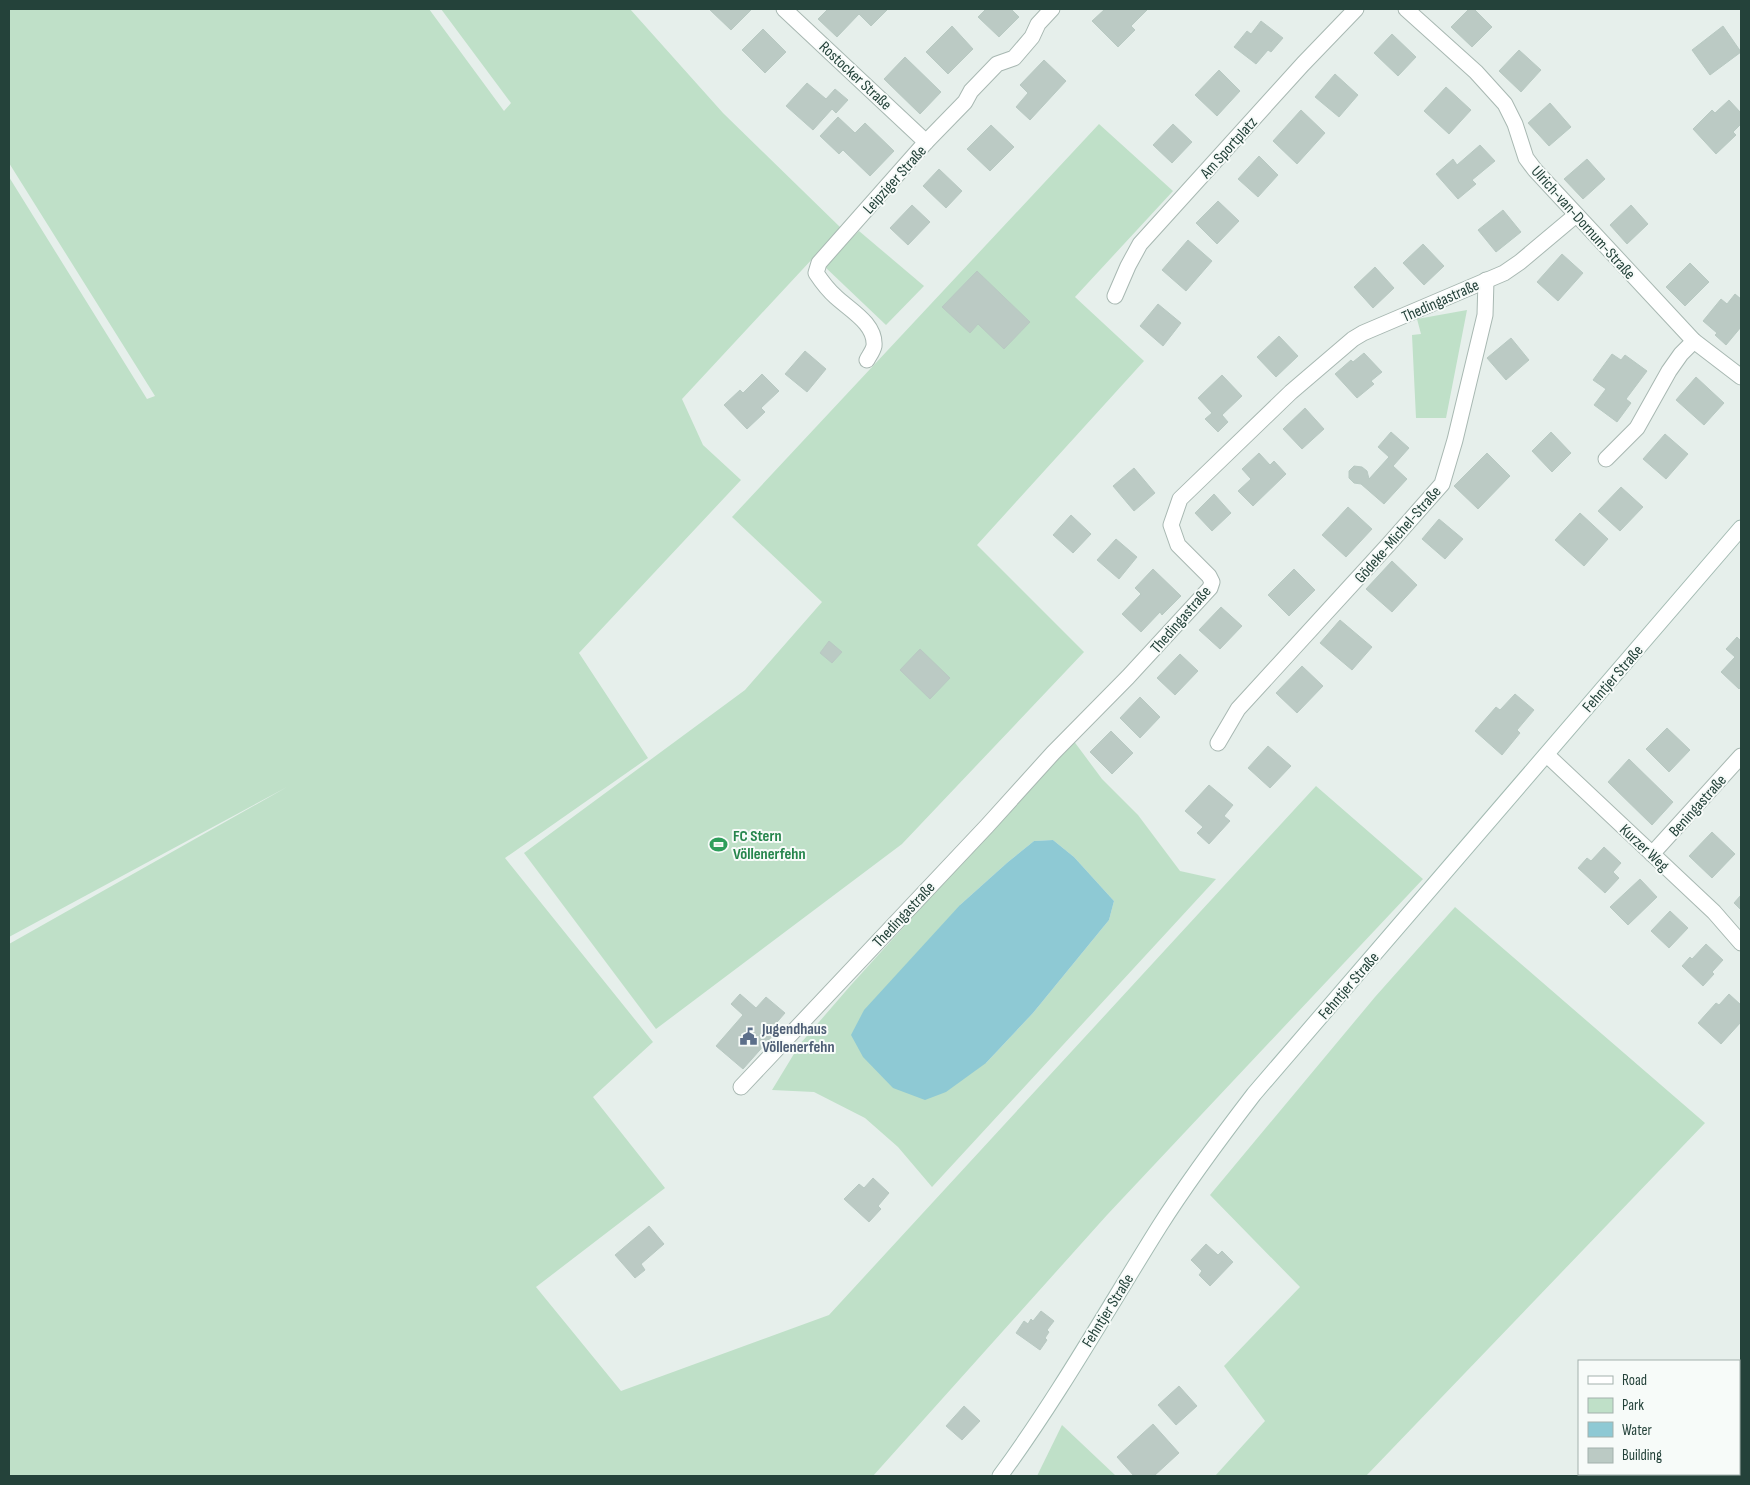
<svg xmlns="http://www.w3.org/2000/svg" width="1750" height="1485" viewBox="0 0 1750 1485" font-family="'Sofia Sans Condensed',sans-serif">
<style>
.green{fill:#bfe0c8;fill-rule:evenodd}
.water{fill:#8ec9d4}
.building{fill:#bbcac4;stroke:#b8c9c2}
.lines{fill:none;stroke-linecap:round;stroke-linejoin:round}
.street-casing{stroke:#a8b8b2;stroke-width:17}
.secondary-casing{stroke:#a4bbb3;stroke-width:17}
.street{stroke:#fff;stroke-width:15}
.secondary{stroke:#fff;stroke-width:15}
.labels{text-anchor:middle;stroke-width:4;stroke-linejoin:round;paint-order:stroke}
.street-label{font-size:16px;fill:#24423a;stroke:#f7fbf9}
.leisure-label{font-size:16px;font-weight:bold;fill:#27864d;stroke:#f7fbf9;text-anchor:start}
.service-label{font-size:16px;font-weight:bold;fill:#4e5e75;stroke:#f7fbf9;text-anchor:start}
</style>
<rect width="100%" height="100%" fill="#e6efeb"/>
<g class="green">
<path d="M 9,9 L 429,9 L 504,111 L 511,103 L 441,9 L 630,9 L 723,113 L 841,228 L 682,399 L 703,445 L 741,480 L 579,653 L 648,758 L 505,858 L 653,1042 L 593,1097 L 665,1188 L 536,1287 L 621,1391 L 829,1315 L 1316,786 L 1423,879 L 1107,1215 L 873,1476 L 9,1476 L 9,944 L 287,787 L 9,937 L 9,177 L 147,399 L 155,396 L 9,163 Z"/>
<path d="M 1099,124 L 1173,191 L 1075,297 L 1144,361 L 977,545 L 1084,652 L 902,844 L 656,1029 L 524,853 L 745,690 L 822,602 L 732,517 Z"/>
<path d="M 859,231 L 924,286 L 886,325 L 824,266 Z"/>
<path d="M 1467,310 L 1446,418 L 1416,418 L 1412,335 L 1421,334 L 1417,319 Z"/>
<path d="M 1073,740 L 1102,779 L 1138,815 L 1180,871 L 1216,879 L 932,1187 L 898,1147 L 865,1118 L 814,1092 L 772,1090 L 800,1044 L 851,985 ZM 1053,840 L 1074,857 L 1114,901 L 1109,920 L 1033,1013 L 986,1063 L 960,905 L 1008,862 L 1034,841 Z"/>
<path d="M 1455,907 L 1705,1123 L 1366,1476 L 1215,1476 L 1265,1421 L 1224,1366 L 1300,1287 L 1210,1195 L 1375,997 Z"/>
<path d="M 1062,1425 L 1116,1476 L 1037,1476 Z"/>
</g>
<path class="water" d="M 1053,840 L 1074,857 L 1114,901 L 1109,920 L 1033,1013 L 986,1063 L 946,1092 L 925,1100 L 893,1088 L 863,1057 L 851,1035 L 864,1010 L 960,905 L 1008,862 L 1034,841 Z"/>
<g class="building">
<path d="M 709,9 L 752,9 L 731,30 Z"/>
<path d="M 828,9 L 888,9 L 871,26 L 859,14 L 837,37 L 818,19 Z"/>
<path d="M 986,9 L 1011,9 L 1019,17 L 999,37 L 978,17 Z"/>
<path d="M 1105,9 L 1148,9 L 1131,26 L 1135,30 L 1118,47 L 1092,21 Z"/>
<path d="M 1469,9 L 1474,9 L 1492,27 L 1472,47 L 1451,27 Z"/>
<path d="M 1261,21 L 1283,38 L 1271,52 L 1268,50 L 1256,64 L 1234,47 L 1247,31 L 1251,34 Z"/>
<path d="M 952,26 L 973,49 L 948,74 L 926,52 Z"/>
<path d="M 1723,26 L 1741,52 L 1710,75 L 1692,50 Z"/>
<path d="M 763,29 L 786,52 L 765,73 L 742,50 Z"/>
<path d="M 1392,34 L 1416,57 L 1398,76 L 1374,53 Z"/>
<path d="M 1519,50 L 1541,70 L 1521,92 L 1499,71 Z"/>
<path d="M 905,57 L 941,92 L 920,114 L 884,79 Z"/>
<path d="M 1044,60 L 1066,81 L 1030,120 L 1016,107 L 1028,93 L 1020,85 Z"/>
<path d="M 1219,70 L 1240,91 L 1217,116 L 1195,95 Z"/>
<path d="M 1335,74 L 1358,95 L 1339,117 L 1315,97 Z"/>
<path d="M 807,83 L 826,99 L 835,89 L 848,100 L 836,113 L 832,109 L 813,130 L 786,106 Z"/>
<path d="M 1446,87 L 1471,110 L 1449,134 L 1424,111 Z"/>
<path d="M 1729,100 L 1741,113 L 1741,124 L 1733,132 L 1736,135 L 1716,154 L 1693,129 L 1712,110 L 1715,113 Z"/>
<path d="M 1550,103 L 1571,127 L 1549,146 L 1528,123 Z"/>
<path d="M 1301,110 L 1325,133 L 1297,164 L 1273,141 Z"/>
<path d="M 838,117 L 855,133 L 865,123 L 894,151 L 870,176 L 843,150 L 839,154 L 820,136 Z"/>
<path d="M 1173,124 L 1192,142 L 1172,163 L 1153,145 Z"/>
<path d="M 991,125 L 1014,147 L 990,171 L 967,149 Z"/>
<path d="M 1480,145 L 1495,161 L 1472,180 L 1476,184 L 1458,199 L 1436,174 L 1453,159 L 1457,165 Z"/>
<path d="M 1259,156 L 1278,175 L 1258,197 L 1238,179 Z"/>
<path d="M 1587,159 L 1605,179 L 1583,199 L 1564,179 Z"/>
<path d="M 939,169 L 962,191 L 946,208 L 923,186 Z"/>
<path d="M 1218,201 L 1239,221 L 1217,244 L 1196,223 Z"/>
<path d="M 912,205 L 930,222 L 908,245 L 890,228 Z"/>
<path d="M 1631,205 L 1648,224 L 1627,244 L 1610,225 Z"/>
<path d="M 1503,210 L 1521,232 L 1496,252 L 1478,230 Z"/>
<path d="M 1188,240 L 1212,261 L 1186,291 L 1162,270 Z"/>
<path d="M 1423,244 L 1444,266 L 1424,285 L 1403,263 Z"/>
<path d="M 1562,254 L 1583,273 L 1558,301 L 1537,282 Z"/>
<path d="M 1690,263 L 1709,282 L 1685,306 L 1666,287 Z"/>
<path d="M 1375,267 L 1394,288 L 1373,308 L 1354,287 Z"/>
<path d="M 977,271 L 1030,322 L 1004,349 L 978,324 L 970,333 L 942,307 Z"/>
<path d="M 1735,294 L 1741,299 L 1741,327 L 1726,345 L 1715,335 L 1717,333 L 1703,321 L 1721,299 L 1727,304 Z"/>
<path d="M 1158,304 L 1181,323 L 1163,346 L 1140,326 Z"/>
<path d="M 1279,336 L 1298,356 L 1276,377 L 1257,357 Z"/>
<path d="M 1511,338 L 1529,360 L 1506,380 L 1487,358 Z"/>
<path d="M 805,351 L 826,369 L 807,392 L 785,374 Z"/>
<path d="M 1364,353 L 1382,372 L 1371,381 L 1374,384 L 1357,398 L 1335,374 L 1351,360 L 1353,362 Z"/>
<path d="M 1612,354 L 1621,360 L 1625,355 L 1647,371 L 1626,399 L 1631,403 L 1617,422 L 1594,405 L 1606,389 L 1593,380 Z"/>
<path d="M 762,374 L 779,391 L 761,408 L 765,412 L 747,429 L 724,405 L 740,390 L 743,393 Z"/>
<path d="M 1222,375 L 1242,396 L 1222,415 L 1228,422 L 1218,432 L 1205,419 L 1212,413 L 1198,398 Z"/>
<path d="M 1696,377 L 1724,403 L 1704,425 L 1676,400 Z"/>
<path d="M 1305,408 L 1324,429 L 1302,449 L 1283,429 Z"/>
<path d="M 1391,432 L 1409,448 L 1393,466 L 1407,479 L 1384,504 L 1361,484 L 1354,483 L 1349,478 L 1349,471 L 1354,466 L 1362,467 L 1367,471 L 1369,479 L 1389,457 L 1378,447 Z"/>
<path d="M 1551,432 L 1571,453 L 1552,472 L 1532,451 Z"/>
<path d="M 1665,434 L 1688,454 L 1666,479 L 1643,459 Z"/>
<path d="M 1259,453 L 1270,465 L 1274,461 L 1286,474 L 1253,506 L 1238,491 L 1251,479 L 1242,469 Z"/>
<path d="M 1487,453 L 1510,476 L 1478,509 L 1454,486 Z"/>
<path d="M 1134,468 L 1155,493 L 1134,511 L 1113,486 Z"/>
<path d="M 1621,487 L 1643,507 L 1620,531 L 1598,511 Z"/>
<path d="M 1214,494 L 1231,513 L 1212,531 L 1195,513 Z"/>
<path d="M 1348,507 L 1372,529 L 1346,557 L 1322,535 Z"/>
<path d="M 1580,513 L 1608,539 L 1584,566 L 1555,540 Z"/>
<path d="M 1071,515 L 1091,534 L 1073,553 L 1053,535 Z"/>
<path d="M 1439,519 L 1463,539 L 1445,559 L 1422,539 Z"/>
<path d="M 1116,539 L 1137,557 L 1119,579 L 1097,560 Z"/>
<path d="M 1392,561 L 1417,585 L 1392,612 L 1366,589 Z"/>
<path d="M 1153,569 L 1181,596 L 1162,615 L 1160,612 L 1141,632 L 1122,614 L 1141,594 L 1135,588 Z"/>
<path d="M 1294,569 L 1315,590 L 1289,616 L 1268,595 Z"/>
<path d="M 1221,607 L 1242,626 L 1220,649 L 1199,630 Z"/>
<path d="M 1340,620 L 1372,647 L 1352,670 L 1320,643 Z"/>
<path d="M 1737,637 L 1741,641 L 1741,687 L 1739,689 L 1721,672 L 1735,657 L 1726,649 Z"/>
<path d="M 829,641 L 842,652 L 832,663 L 820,653 Z"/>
<path d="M 920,649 L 950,678 L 930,699 L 900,670 Z"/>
<path d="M 1180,654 L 1198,671 L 1175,695 L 1157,678 Z"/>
<path d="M 1302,666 L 1323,686 L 1297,713 L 1276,693 Z"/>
<path d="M 1515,694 L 1534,710 L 1517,730 L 1520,733 L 1502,755 L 1475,731 L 1496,707 L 1500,710 Z"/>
<path d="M 1140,697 L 1160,717 L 1140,738 L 1120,718 Z"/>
<path d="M 1667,728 L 1690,750 L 1669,772 L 1646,749 Z"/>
<path d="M 1111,731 L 1133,753 L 1112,774 L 1090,752 Z"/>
<path d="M 1268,746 L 1291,766 L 1270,788 L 1248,768 Z"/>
<path d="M 1629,759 L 1673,802 L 1652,825 L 1608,782 Z"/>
<path d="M 1209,785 L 1233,805 L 1224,816 L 1230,821 L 1209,844 L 1197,833 L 1203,827 L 1185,811 Z"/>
<path d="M 1712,832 L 1735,854 L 1712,878 L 1689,856 Z"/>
<path d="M 1604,847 L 1621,863 L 1613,872 L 1619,878 L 1605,893 L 1578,868 L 1587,858 L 1591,861 Z"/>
<path d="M 1640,879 L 1657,897 L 1628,925 L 1610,907 Z"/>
<path d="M 1741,895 L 1741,910 L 1734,903 Z"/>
<path d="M 1670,911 L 1688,928 L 1669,948 L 1651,931 Z"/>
<path d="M 1706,944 L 1723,960 L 1712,972 L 1714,974 L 1703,986 L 1682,966 L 1690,957 L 1692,959 Z"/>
<path d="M 740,994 L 756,1008 L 766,997 L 785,1013 L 771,1029 L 775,1033 L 743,1069 L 716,1046 L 743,1015 L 731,1004 Z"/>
<path d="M 1729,994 L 1741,1005 L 1741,1022 L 1721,1044 L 1698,1023 L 1716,1003 L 1719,1005 Z"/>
<path d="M 873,1178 L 889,1193 L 878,1206 L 881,1209 L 869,1222 L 844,1199 L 859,1184 L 864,1188 Z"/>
<path d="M 649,1226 L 664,1244 L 641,1264 L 645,1270 L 635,1278 L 615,1255 Z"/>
<path d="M 1206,1244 L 1218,1255 L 1222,1251 L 1233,1262 L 1210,1286 L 1199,1275 L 1202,1271 L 1191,1260 Z"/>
<path d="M 1041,1311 L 1054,1321 L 1047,1330 L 1049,1332 L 1045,1338 L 1047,1340 L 1040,1350 L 1016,1333 L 1024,1321 L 1028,1324 L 1031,1319 L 1033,1321 Z"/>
<path d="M 1179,1386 L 1197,1406 L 1176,1425 L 1158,1405 Z"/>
<path d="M 964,1406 L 980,1421 L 962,1440 L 946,1426 Z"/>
<path d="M 1741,1415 L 1741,1438 L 1739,1441 L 1739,1417 Z"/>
<path d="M 1153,1424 L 1179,1453 L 1154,1476 L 1134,1476 L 1117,1457 Z"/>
</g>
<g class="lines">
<defs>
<g id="street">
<path d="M 784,9 L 926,142"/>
<path d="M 1406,9 L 1476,72 L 1505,104 L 1515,124 L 1526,158 L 1535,170 L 1694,341 L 1741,377"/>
<path d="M 1115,296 L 1128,266 L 1140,244 L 1303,64 L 1356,9"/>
<path d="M 867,360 C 869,356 873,351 874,346 C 876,324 850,310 836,297 C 828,290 822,282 816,273 L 819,263 L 926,142 L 965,102 L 971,91 L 997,64 L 1014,58 L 1032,37 L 1038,24 L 1052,9"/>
<path d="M 1606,459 L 1637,428 L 1669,371 L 1681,354 L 1694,341"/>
<path d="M 1218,743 L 1238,709 L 1389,544 L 1442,484 L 1455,440 L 1485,315 L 1486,280"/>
<path d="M 1547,755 L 1714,912 L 1741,943"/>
<path d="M 1652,854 L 1741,756"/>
<path d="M 741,1087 L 987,826 L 1053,753 L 1128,677 L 1210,588 L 1212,582 L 1209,576 L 1178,545 L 1171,525 L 1180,499 L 1291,392 L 1353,339 L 1363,333 L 1504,273 L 1520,262 L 1576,215"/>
</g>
<path id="secondary" d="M 1000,1476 C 1058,1397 1107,1310 1159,1227 C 1188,1181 1221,1137 1254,1094 L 1741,528"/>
</defs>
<use href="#street" class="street-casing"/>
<use href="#secondary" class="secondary-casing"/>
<use href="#street" class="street"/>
<use href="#secondary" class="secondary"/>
</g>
<defs>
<symbol id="stadium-bare" viewBox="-9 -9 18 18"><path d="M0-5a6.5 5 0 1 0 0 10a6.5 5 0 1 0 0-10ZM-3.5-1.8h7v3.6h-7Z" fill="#2e9e5b" stroke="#f7fbf9" stroke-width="2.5" paint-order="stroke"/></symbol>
<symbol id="civic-bare" viewBox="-9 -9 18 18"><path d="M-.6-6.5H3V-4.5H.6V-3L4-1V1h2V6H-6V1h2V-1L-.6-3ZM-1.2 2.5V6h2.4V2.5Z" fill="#5c6f8a" stroke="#f7fbf9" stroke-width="2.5" paint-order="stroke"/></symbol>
</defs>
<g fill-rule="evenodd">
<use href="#stadium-bare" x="706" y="832" width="25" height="25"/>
<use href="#civic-bare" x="736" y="1024" width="25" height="25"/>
</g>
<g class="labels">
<g class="street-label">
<text transform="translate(856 75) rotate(43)" y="6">Rostocker Straße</text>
<text transform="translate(1228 147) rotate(-48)" y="6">Am Sportplatz</text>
<text transform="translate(894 179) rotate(-48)" y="6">Leipziger Straße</text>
<text transform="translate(1584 222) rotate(48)" y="6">Ulrich-van-Dornum-Straße</text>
<text transform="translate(1440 300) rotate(-24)" y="6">Thedingastraße</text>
<text transform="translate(1397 534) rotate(-49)" y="6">Gödeke-Michel-Straße</text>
<text transform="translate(1180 619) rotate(-49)" y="6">Thedingastraße</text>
<text transform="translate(1612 678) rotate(-49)" y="6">Fehntjer Straße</text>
<text transform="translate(1697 805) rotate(-48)" y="6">Beningastraße</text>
<text transform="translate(1645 847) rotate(43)" y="6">Kurzer Weg</text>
<text transform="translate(903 914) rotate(-47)" y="6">Thedingastraße</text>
<text transform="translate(1348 985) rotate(-49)" y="6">Fehntjer Straße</text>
<text transform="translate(1107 1310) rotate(-58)" y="6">Fehntjer Straße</text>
</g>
<g class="leisure-label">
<text x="733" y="841">FC Stern<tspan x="733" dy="18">Völlenerfehn</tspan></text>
</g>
<g class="service-label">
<text x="762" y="1034">Jugendhaus<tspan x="762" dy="18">Völlenerfehn</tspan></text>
</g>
</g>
<rect width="1750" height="1485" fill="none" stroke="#24423a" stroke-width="20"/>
<rect x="1578" y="1360" width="162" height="115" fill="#f7fbf9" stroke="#a3b1ad"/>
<rect x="1588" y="1376" width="25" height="8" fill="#ffffff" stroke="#a3b1ad"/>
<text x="1622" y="1385" font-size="15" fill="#24423a">Road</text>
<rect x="1588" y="1398" width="25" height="15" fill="#bfe0c8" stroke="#a3b1ad"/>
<text x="1622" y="1410" font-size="15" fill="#24423a">Park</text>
<rect x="1588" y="1422" width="25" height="15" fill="#8ec9d4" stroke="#a3b1ad"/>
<text x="1622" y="1435" font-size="15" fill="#24423a">Water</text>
<rect x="1588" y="1448" width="25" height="15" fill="#bbcac4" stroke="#a3b1ad"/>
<text x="1622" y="1460" font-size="15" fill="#24423a">Building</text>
</svg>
